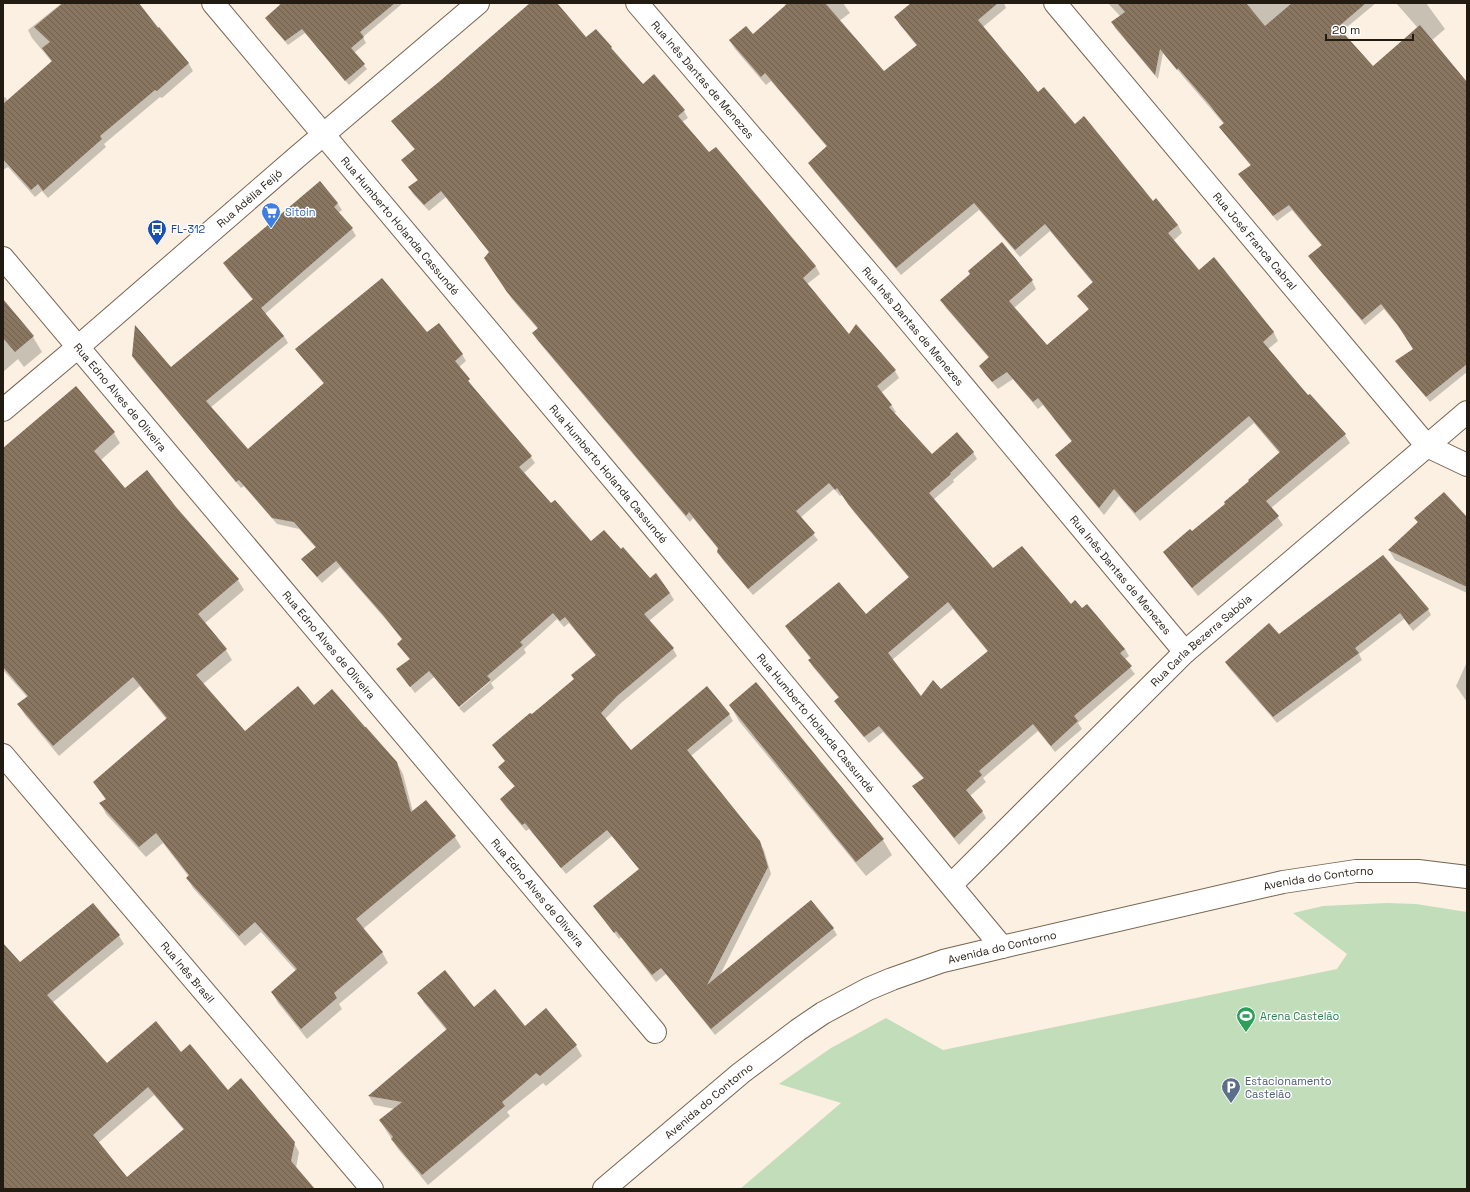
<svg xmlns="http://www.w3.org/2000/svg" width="1470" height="1192" viewBox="0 0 1470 1192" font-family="'Space Grotesk',sans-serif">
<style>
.garden{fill:#c1ddba}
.shadow{fill:#0003;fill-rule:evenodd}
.building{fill:url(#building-back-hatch);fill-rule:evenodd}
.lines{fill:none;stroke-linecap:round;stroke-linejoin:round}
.minor-casing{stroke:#766550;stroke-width:24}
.tertiary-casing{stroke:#766550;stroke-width:24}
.minor{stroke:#fff;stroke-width:22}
.tertiary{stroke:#fff;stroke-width:22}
.labels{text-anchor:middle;stroke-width:3;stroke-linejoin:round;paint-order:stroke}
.street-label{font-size:11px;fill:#221b12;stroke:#fff}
.shop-label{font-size:11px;fill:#366cbe;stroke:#fff;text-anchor:start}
.transit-label{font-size:11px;fill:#164399;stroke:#fff;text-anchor:start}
.leisure-label{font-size:11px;fill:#27864d;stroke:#fff;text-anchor:start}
.service-label{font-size:11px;fill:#4e5e75;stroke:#fff;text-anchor:start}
</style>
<defs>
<pattern id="building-back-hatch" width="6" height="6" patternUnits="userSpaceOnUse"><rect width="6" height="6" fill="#887661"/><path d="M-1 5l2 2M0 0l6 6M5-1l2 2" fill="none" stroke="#6f604f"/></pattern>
</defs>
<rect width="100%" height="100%" fill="#fcf0e2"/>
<path class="garden" d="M 1387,903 L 1416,904 L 1467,912 L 1467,1189 L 740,1189 L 841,1103 L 779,1084 L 831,1048 L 886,1018 L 943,1050 L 1337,969 L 1347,954 L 1293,913 L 1323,906 Z"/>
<g class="shadow">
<path d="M 62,3 L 138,3 L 189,64 L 193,71 L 162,98 L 160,97 L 104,144 L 106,147 L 48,198 L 42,191 L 35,197 L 8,167 L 3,170 L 3,98 L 5,97 L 8,101 L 52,62 L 32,38 L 28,30 Z"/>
<path d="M 278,3 L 403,3 L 363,37 L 366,43 L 354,53 L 367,69 L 349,85 L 305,33 L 288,45 L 269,23 L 282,8 Z"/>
<path d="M 532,3 L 556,3 L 586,39 L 596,30 L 643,85 L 684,111 L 688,118 L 682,122 L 709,154 L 804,253 L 816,267 L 820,274 L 807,284 L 849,335 L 895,371 L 899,378 L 881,393 L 892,406 L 896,412 L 894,414 L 932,455 L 973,452 L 977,459 L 953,480 L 954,482 L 933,500 L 993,569 L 1082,610 L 1125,649 L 1129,656 L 1124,660 L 1135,674 L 1078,723 L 1082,729 L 1055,752 L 1038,731 L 983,778 L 986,782 L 970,796 L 982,811 L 986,818 L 959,845 L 918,793 L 914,786 L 924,779 L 883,732 L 869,743 L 840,708 L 836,701 L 839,698 L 813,667 L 809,660 L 811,659 L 790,633 L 786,626 L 866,615 L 910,579 L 853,511 L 842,495 L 840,496 L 834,489 L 800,518 L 818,540 L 753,595 L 723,560 L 718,552 L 719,550 L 693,518 L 690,522 L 537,340 L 533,333 L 538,329 L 512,299 L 489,265 L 490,253 L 446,197 L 429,211 L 413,194 L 409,187 L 418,181 L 403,161 L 415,150 L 397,128 L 393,122 ZM 953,609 L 988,652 L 941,691 L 921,698 L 892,660 Z"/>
<path d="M 784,3 L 843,3 L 850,13 L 839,21 L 883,73 L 917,46 L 900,25 L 896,17 L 912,3 L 1004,3 L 1006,8 L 983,27 L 1038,93 L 1075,125 L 1153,203 L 1178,225 L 1182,233 L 1173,241 L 1199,272 L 1214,259 L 1274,333 L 1278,341 L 1268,349 L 1308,397 L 1309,395 L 1345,435 L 1350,443 L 1271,508 L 1283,525 L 1198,596 L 1169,560 L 1164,552 L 1192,532 L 1226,504 L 1280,454 L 1254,423 L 1140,521 L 1119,496 L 1104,515 L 1061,463 L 1057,455 L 1072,442 L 1043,405 L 1038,409 L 1013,379 L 998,389 L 985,374 L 980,366 L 989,358 L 946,308 L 941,300 L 1032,281 L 1036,289 L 1014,308 L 1046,346 L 1089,310 L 1079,296 L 1093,283 L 1050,231 L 1020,257 L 979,210 L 901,275 L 814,171 L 809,163 L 827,147 L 771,81 L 766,85 L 735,49 L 730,41 L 753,36 L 786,6 Z"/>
<path d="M 1108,3 L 1376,3 L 1341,32 L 1373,67 L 1400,44 L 1417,27 L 1396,3 L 1426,3 L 1445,29 L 1431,41 L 1467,84 L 1467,372 L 1430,402 L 1397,361 L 1414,349 L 1401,330 L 1384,309 L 1365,325 L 1313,262 L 1310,256 L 1322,246 L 1292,210 L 1277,221 L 1243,179 L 1251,166 L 1224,133 L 1220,127 L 1224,124 L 1163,53 L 1158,79 L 1115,28 L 1112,22 L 1120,16 Z"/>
<path d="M 320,183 L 338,204 L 342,210 L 338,213 L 352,229 L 356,236 L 265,314 L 284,336 L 288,343 L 210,408 L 247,450 L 324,384 L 301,356 L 297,349 L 427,333 L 462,354 L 466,361 L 459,367 L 473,387 L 531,457 L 535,463 L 524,473 L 551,504 L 591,543 L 670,593 L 674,600 L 649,621 L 673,649 L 677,656 L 621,703 L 605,719 L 631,751 L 729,714 L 733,721 L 691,756 L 759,842 L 764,850 L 771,874 L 719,977 L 833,928 L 837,935 L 715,1035 L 666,974 L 656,982 L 621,937 L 619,939 L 594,906 L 640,870 L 612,836 L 566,874 L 529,829 L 526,831 L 505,806 L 501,800 L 515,787 L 504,774 L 500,767 L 506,762 L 493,745 L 575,680 L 596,656 L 569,623 L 564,627 L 557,619 L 524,649 L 526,653 L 491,683 L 494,688 L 464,713 L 459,708 L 491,681 L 491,679 L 458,706 L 434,677 L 415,693 L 397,669 L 410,660 L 398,644 L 403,640 L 388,622 L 340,567 L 322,583 L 307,566 L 303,559 L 316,548 L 299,529 L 277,524 L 244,486 L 241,488 L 137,363 L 133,356 L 171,369 L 253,300 L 228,270 L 224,263 Z"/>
<path d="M 3,301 L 33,337 L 42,352 L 24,367 L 18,359 L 3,372 Z"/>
<path d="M 76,388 L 114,433 L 120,443 L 101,460 L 125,489 L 175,507 L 238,580 L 244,590 L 204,624 L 226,650 L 232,660 L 203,684 L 245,733 L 314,706 L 397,763 L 403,774 L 413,812 L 425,801 L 455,837 L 461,847 L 363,929 L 382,952 L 388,963 L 339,1004 L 342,1009 L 307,1039 L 278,1003 L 272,992 L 296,971 L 261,932 L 245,946 L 193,888 L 187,878 L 189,877 L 163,843 L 146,857 L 106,814 L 101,804 L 106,800 L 94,782 L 167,720 L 140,686 L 59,756 L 25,715 L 19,705 L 28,698 L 3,670 L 3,449 Z"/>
<path d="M 1415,518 L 1467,518 L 1467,593 L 1395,560 L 1389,550 L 1418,523 Z"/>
<path d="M 1383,557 L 1428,609 L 1431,615 L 1413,631 L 1404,619 L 1359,654 L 1362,660 L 1277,723 L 1230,669 L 1226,663 L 1279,635 Z"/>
<path d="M 1467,662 L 1467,702 L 1456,686 Z"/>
<path d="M 756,684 L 883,840 L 892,855 L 866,876 L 739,721 L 730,705 Z"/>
<path d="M 93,905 L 119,936 L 124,944 L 52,1003 L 107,1064 L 181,1053 L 228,1092 L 294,1143 L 299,1152 L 296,1168 L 313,1189 L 3,1189 L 3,945 L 20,964 ZM 154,1095 L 184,1130 L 126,1178 L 98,1143 Z"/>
<path d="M 419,993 L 474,1008 L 576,1046 L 582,1056 L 546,1086 L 543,1083 L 507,1112 L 510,1116 L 428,1185 L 398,1149 L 380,1121 L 395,1109 L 374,1105 L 369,1096 L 447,1031 L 424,1003 Z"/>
</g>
<g class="building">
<path d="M 63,3 L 139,3 L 158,28 L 159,27 L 189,63 L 157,91 L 155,90 L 100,136 L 102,139 L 43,191 L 38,184 L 31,190 L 3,159 L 3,104 L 52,61 L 42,48 L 50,42 L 34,27 Z"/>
<path d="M 282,3 L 395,3 L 360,32 L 364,37 L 351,48 L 365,64 L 345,81 L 302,29 L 285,41 L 265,18 Z"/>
<path d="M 530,3 L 557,3 L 586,37 L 596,29 L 612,47 L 611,48 L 643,84 L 654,74 L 685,110 L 678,116 L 709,152 L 716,147 L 816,266 L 803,278 L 849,334 L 856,324 L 896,370 L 877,386 L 892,405 L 889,407 L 932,454 L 957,432 L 974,452 L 950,473 L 951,474 L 929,493 L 993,568 L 1022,546 L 1071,604 L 1075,600 L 1082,608 L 1087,604 L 1125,649 L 1120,653 L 1132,666 L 1074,716 L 1078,721 L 1051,746 L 1033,724 L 979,771 L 982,775 L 966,790 L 983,811 L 954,838 L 912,786 L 924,778 L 879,726 L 864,737 L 834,701 L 839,697 L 808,660 L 811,658 L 785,626 L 839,582 L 866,614 L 909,577 L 848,504 L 837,488 L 835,490 L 829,483 L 796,511 L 815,533 L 748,589 L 717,552 L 718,548 L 689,512 L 686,516 L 532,333 L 538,328 L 507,292 L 484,258 L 489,252 L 441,191 L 424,205 L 408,187 L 418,180 L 401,160 L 415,149 L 391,121 L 440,81 ZM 948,602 L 988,651 L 941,689 L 933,680 L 921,696 L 888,653 Z"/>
<path d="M 788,3 L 825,3 L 884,71 L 917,45 L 894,17 L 911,3 L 998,3 L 978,20 L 1038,92 L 1044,87 L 1075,124 L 1084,116 L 1153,201 L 1156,198 L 1178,225 L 1168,233 L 1199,270 L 1214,257 L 1274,332 L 1263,342 L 1308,395 L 1310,394 L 1346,434 L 1266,501 L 1279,516 L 1192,588 L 1163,552 L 1190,529 L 1192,531 L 1225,504 L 1224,502 L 1249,481 L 1248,480 L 1280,452 L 1249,416 L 1135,513 L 1114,489 L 1099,508 L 1055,455 L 1072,441 L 1038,398 L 1033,402 L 1007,372 L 992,382 L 979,366 L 989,357 L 940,300 L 970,274 L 968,271 L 1002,242 L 1033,280 L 1009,301 L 1047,345 L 1089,309 L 1077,296 L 1093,282 L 1045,224 L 1015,250 L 974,203 L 896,268 L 808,163 L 827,146 L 765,73 L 761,77 L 729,40 L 746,26 L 753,34 Z"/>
<path d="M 1117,3 L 1246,3 L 1265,26 L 1292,3 L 1366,3 L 1338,27 L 1373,66 L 1420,25 L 1467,82 L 1467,364 L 1426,397 L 1395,361 L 1413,349 L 1397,324 L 1381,304 L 1362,320 L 1308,256 L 1322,245 L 1289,205 L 1273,216 L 1238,174 L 1251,165 L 1219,127 L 1224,123 L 1209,104 L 1178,68 L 1177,70 L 1160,49 L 1155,75 L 1111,22 L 1125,12 Z"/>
<path d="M 320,181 L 338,203 L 334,207 L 353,228 L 261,308 L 284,336 L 206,401 L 248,449 L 324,383 L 295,349 L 382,278 L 427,332 L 439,323 L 463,354 L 455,361 L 470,379 L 468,381 L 532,456 L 519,467 L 551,503 L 555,500 L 591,541 L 604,530 L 621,549 L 623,547 L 650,578 L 656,573 L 670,593 L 644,614 L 674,648 L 617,696 L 601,713 L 631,750 L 707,686 L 730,714 L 687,750 L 760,841 L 768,867 L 707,985 L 811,900 L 834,928 L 711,1029 L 661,968 L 652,975 L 616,931 L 614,933 L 593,906 L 639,869 L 607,830 L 561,868 L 525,823 L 522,825 L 500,799 L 515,786 L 498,767 L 505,761 L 492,745 L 530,713 L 532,714 L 574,679 L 571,675 L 596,655 L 565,617 L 560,621 L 553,613 L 520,642 L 523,645 L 487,676 L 491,680 L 459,707 L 429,671 L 410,687 L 396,669 L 410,659 L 397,644 L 402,639 L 383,615 L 336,561 L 317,577 L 301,559 L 316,547 L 294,522 L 272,518 L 239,480 L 236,482 L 132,356 L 135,325 L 171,367 L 253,299 L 223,263 Z"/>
<path d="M 3,299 L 34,336 L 15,352 L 3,338 Z"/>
<path d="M 76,386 L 115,432 L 94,451 L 125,488 L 147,470 L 176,507 L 239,579 L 198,614 L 227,649 L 196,675 L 245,731 L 298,686 L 314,705 L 332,689 L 365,727 L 366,727 L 397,762 L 411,812 L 426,800 L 456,836 L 356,919 L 383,952 L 334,993 L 337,998 L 301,1029 L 271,992 L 297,969 L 255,922 L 239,936 L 186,878 L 189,875 L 156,833 L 139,847 L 99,803 L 106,799 L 93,782 L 167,718 L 133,677 L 53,746 L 17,704 L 28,696 L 3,667 L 3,448 Z"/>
<path d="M 1444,492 L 1467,517 L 1467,587 L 1388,550 L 1418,522 L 1414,518 Z"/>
<path d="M 1383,555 L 1429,609 L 1409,625 L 1400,613 L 1355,648 L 1359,653 L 1273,717 L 1225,662 L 1269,623 L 1279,634 Z"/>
<path d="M 756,682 L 884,839 L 856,862 L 729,705 Z"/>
<path d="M 93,903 L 120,935 L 47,995 L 107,1063 L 156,1021 L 181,1052 L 190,1044 L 228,1090 L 241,1078 L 295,1142 L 291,1161 L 315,1189 L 3,1189 L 3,943 L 20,962 ZM 148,1087 L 184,1129 L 127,1177 L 93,1135 Z"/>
<path d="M 445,970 L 474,1007 L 495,989 L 525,1026 L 546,1008 L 577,1045 L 540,1076 L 536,1073 L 502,1102 L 505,1106 L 422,1175 L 391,1139 L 393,1137 L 379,1120 L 402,1102 L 368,1096 L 447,1029 L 417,993 Z"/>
</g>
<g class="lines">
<defs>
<g id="minor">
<path id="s1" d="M 213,3 L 634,504 L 1002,947"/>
<path id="s2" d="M 637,3 L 878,284 L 1185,652"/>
<path id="s3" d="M 1055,3 L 1427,446 L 1467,465"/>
<path id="s4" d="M 3,258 L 655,1032"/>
<path id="s5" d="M 3,410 L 78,347 L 297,157 L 478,3"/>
<path id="s6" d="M 3,755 L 372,1189"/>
<path id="s7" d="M 951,885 L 1185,652 L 1467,412"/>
</g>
<g id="tertiary">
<path id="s8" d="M 604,1189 L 741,1073 L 798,1030 L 823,1013 L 868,989 L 892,979 L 943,961 L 1002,947 L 1283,882 L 1356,871 L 1418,871 L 1467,877"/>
</g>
</defs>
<use href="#minor" class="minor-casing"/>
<use href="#tertiary" class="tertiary-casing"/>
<use href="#minor" class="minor"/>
<use href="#tertiary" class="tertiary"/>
</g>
<defs>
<symbol id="supermarket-pin" viewBox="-11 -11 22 30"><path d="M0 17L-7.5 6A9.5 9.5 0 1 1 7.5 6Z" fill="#3f7fe0" stroke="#fff"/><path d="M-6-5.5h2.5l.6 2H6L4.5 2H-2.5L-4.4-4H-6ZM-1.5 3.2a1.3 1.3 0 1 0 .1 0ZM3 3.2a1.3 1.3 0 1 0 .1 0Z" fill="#fff"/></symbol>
<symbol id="bus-pin" viewBox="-11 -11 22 30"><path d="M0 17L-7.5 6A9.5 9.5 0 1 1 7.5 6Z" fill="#1a4fb4" stroke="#fff"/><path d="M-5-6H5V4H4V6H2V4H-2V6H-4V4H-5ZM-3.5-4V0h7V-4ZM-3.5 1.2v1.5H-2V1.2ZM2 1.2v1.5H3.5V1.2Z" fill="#fff"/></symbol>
<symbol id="stadium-pin" viewBox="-11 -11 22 30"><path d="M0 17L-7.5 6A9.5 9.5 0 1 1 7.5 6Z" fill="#2e9e5b" stroke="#fff"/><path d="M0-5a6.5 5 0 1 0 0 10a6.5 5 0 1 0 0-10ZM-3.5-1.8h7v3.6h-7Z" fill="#fff"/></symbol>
<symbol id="parking-pin" viewBox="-11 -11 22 30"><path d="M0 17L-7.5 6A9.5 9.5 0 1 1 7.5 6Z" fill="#5c6f8a" stroke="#fff"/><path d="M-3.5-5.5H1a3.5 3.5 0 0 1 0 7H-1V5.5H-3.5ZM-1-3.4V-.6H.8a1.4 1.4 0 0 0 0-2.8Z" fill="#fff"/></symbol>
</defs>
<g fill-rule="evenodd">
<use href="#supermarket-pin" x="260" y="201" width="22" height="30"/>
<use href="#bus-pin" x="146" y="218" width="22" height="30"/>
<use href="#stadium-pin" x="1235" y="1005" width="22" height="30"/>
<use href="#parking-pin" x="1220" y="1076" width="22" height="30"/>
</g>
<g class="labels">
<g class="street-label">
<text dy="4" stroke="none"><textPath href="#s2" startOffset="101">Rua Inês Dantas de Menezes</textPath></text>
<text dy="4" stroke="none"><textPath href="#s5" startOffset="325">Rua Adélia Feijó</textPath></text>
<text dy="4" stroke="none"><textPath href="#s1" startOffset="291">Rua Humberto Holanda Cassundé</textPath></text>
<text dy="4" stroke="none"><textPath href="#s3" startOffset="311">Rua José Franca Cabral</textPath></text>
<text dy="4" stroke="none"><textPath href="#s2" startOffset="425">Rua Inês Dantas de Menezes</textPath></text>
<text dy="4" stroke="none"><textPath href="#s4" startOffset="182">Rua Edno Alves de Oliveira</textPath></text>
<text dy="4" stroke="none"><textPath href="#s1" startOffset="615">Rua Humberto Holanda Cassundé</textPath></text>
<text dy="4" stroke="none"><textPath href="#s2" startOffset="749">Rua Inês Dantas de Menezes</textPath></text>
<text dy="4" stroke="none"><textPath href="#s7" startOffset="350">Rua Carla Bezerra Sabóia</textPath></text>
<text dy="4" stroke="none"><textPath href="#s4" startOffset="506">Rua Edno Alves de Oliveira</textPath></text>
<text dy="4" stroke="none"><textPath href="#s1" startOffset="939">Rua Humberto Holanda Cassundé</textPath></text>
<text dy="4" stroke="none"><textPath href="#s8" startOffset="797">Avenida do Contorno</textPath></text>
<text dy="4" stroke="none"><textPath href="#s4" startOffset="830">Rua Edno Alves de Oliveira</textPath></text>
<text dy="4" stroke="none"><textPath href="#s8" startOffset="473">Avenida do Contorno</textPath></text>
<text dy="4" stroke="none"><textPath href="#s6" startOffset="285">Rua Inês Brasil</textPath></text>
<text dy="4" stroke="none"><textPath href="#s8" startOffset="137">Avenida do Contorno</textPath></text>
</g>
<g class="shop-label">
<text x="285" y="216">Sitoin</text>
</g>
<g class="transit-label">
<text x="171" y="233">FL-312</text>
</g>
<g class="leisure-label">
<text x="1260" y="1020">Arena Castelão</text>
</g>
<g class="service-label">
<text x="1245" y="1085">Estacionamento<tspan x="1245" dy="13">Castelão</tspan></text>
</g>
</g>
<rect width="1470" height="1192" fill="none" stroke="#221b12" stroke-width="8"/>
<path d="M1326 34v6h87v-6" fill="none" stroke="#221b12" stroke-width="2"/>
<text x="1332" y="34" font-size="12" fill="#221b12" stroke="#ffffff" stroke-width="3" paint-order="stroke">20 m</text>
</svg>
